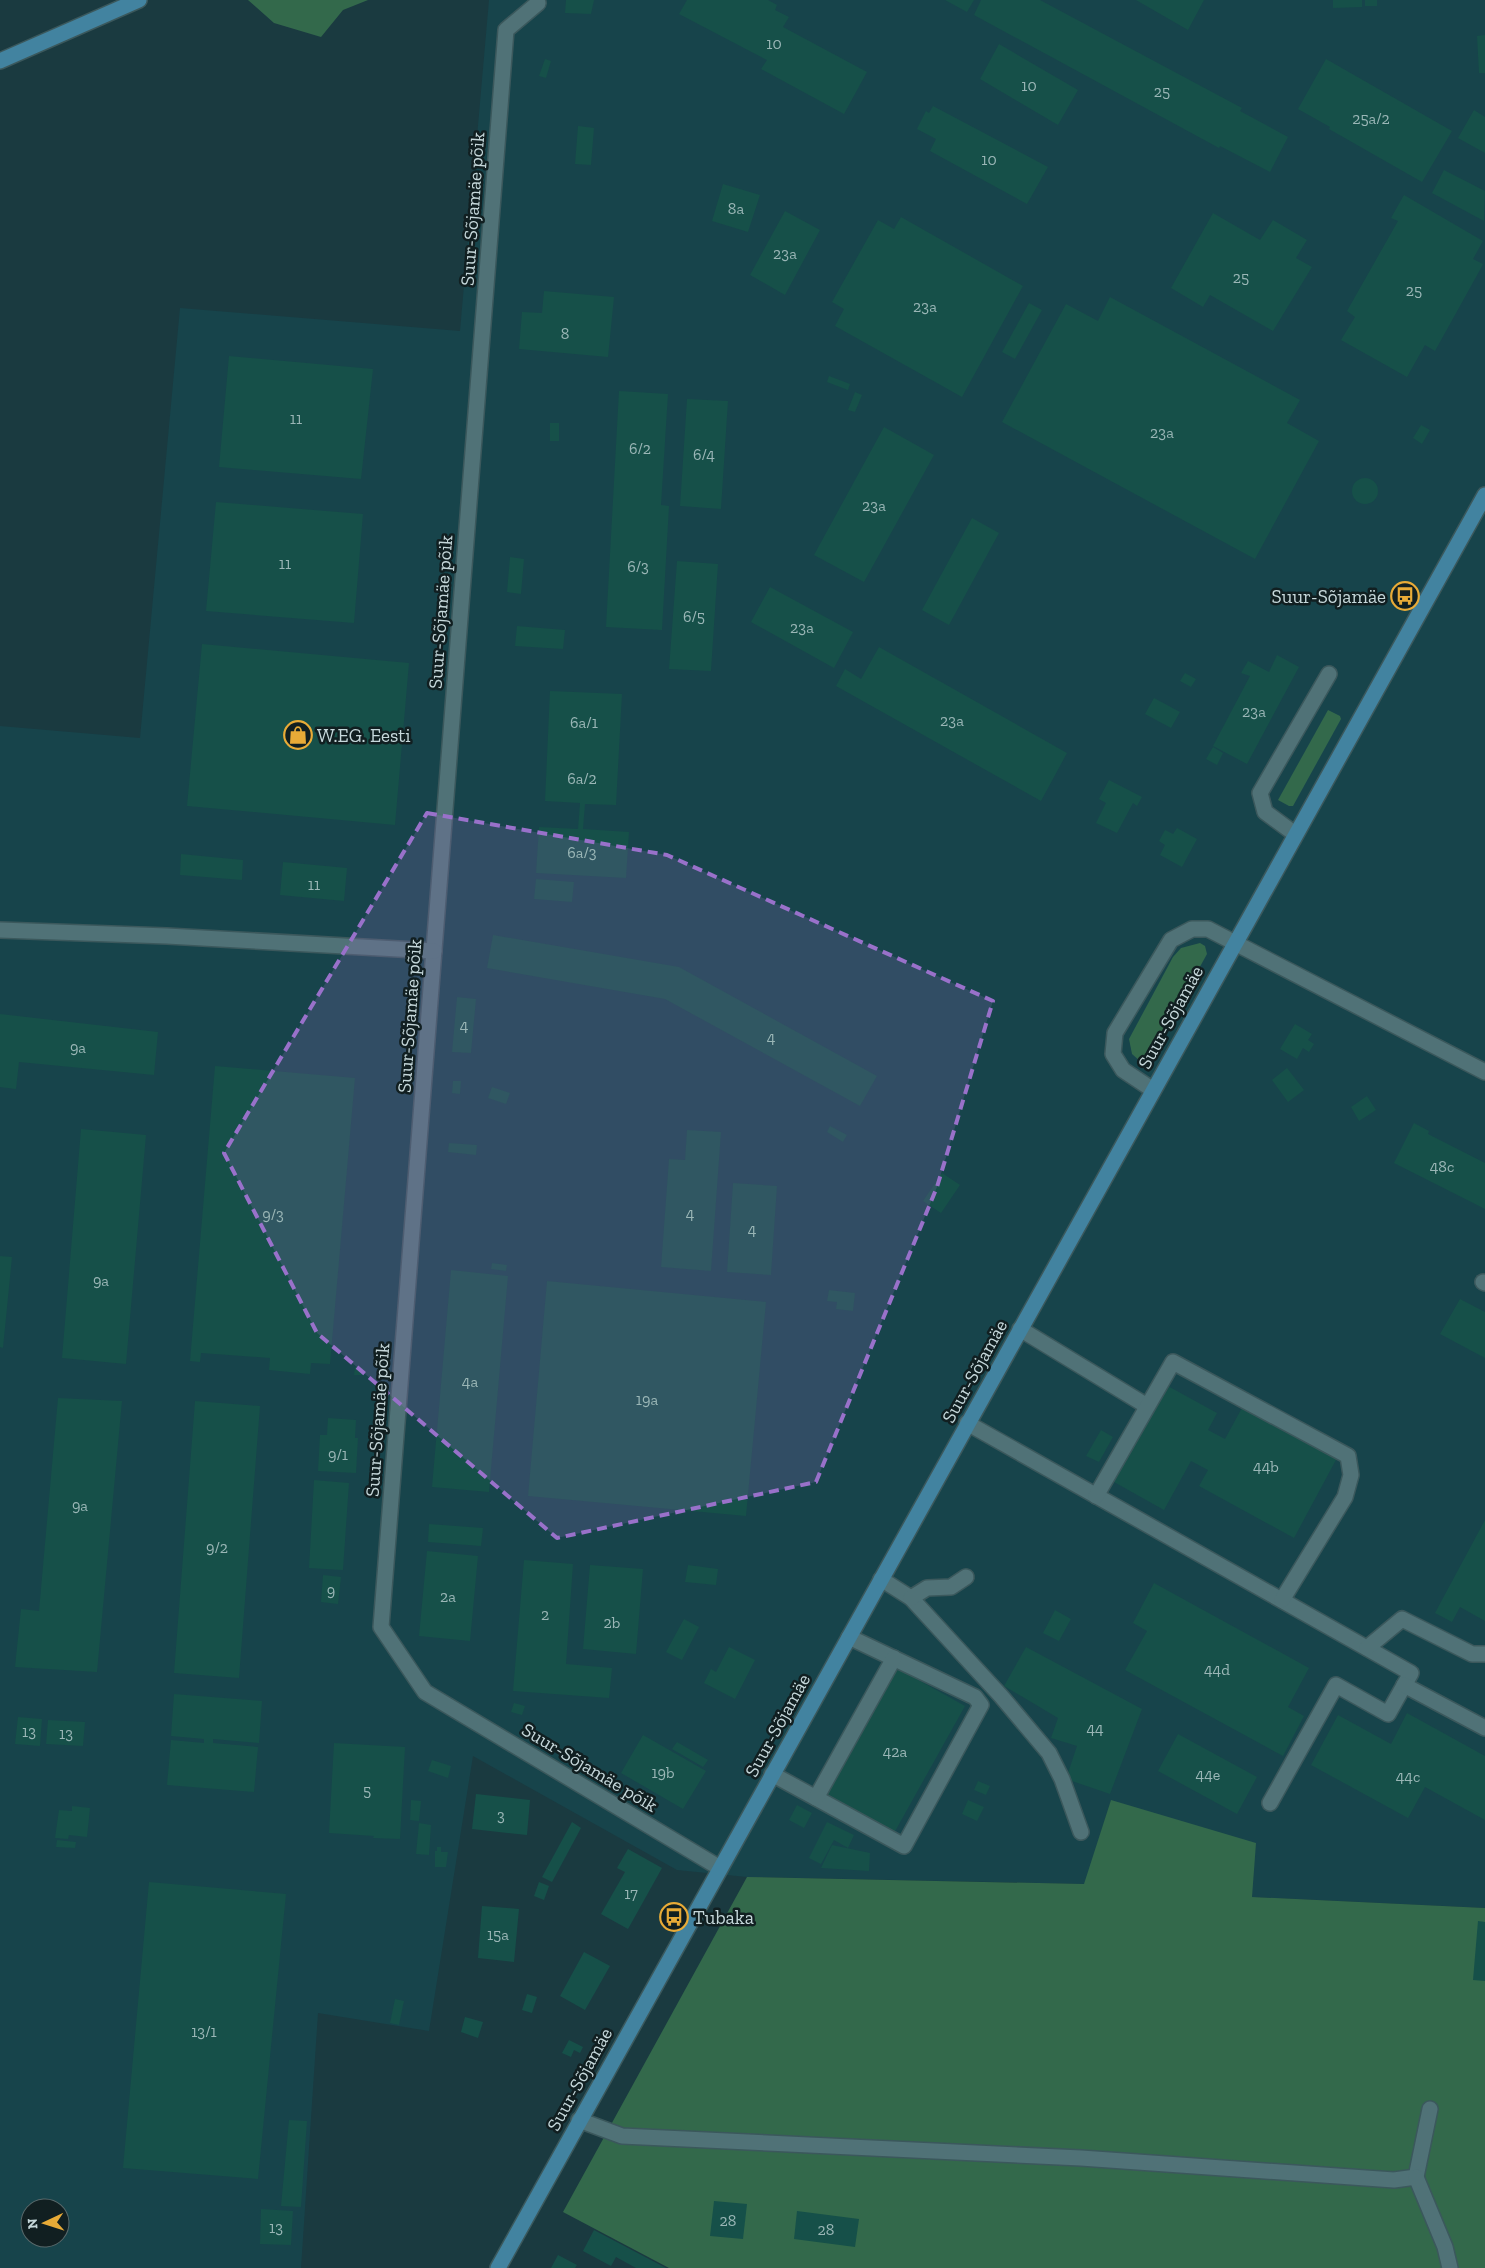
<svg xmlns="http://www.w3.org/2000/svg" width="1485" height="2268" viewBox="0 0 1485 2268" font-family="'Zilla Slab',serif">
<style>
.built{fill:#17444b;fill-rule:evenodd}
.green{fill:#33694b}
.building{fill:#165049}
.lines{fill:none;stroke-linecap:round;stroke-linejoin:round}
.minor-casing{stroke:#3b585c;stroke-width:18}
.major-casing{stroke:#3b585c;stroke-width:18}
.minor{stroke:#507277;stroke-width:15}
.major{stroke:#4283a0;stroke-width:15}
.marked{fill:#9971ca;fill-opacity:0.2;stroke:#9971ca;stroke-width:4;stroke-dasharray:10 6;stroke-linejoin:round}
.labels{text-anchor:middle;stroke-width:5;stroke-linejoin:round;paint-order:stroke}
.number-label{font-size:16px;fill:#9ab6b6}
.street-label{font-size:19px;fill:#c6d8db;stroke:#111f21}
.poi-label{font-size:19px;fill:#c6d8db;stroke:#111f21;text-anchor:start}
</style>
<rect width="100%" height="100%" fill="#1a3a40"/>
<path class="built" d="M 489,0 L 1485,0 L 1485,1908 L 1252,1897 L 1111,1801 L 1085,1884 L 747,1877 L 677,1870 L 473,1756 L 429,2031 L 318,2013 L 301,2268 L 0,2268 L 0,726 L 140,738 L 180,308 L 460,331 ZM 30,2208 L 60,2208 L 60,2238 L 30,2238 Z"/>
<g class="green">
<path d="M 248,0 L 368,0 L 343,10 L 321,37 L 274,23 Z"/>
<path d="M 1328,710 L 1340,716 L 1341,719 L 1293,806 L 1289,806 L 1278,800 Z"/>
<path d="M 1200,943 L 1205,946 L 1207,954 L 1148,1061 L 1141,1062 L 1132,1054 L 1129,1039 L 1173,957 L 1181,948 Z"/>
<path d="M 1111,1800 L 1256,1843 L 1252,1897 L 1485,1908 L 1485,2268 L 669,2268 L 563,2212 L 747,1877 L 1084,1884 Z"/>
</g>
<g class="building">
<path d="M 566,0 L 594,0 L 591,14 L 565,13 Z"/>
<path d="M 687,0 L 768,0 L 777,5 L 775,10 L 789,17 L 783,27 L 867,72 L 844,114 L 761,69 L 767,60 L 679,14 Z"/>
<path d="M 945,0 L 974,0 L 967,12 Z"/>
<path d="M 981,0 L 1040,0 L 1242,108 L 1240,111 L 1288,137 L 1270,172 L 1220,146 L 1219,148 L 974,15 Z"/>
<path d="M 1136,0 L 1204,0 L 1188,30 Z"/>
<path d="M 1333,0 L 1362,0 L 1362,7 L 1333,8 Z"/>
<rect x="1365" y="0" width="12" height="6"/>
<path d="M 1485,35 L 1485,73 L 1479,73 L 1477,36 Z"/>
<path d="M 999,44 L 1078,90 L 1058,125 L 980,79 Z"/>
<path d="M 545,59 L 551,61 L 546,78 L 539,76 Z"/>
<path d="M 1326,59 L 1452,131 L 1422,182 L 1329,129 L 1330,127 L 1298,109 Z"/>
<path d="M 933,106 L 1048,167 L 1027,204 L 930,151 L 936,139 L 917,129 L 926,111 L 929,113 Z"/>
<path d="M 1474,110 L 1485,117 L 1485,153 L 1458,138 Z"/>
<path d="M 578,126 L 594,128 L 591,165 L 575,164 Z"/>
<path d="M 1444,170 L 1485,191 L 1484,221 L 1432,193 Z"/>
<path d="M 723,184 L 760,195 L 748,232 L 712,221 Z"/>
<path d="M 1404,195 L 1483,241 L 1473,259 L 1483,264 L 1481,268 L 1435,351 L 1425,345 L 1407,377 L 1341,340 L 1355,317 L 1347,311 L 1398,221 L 1391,218 Z"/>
<path d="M 785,211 L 820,230 L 785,295 L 750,275 Z"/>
<path d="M 1213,213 L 1260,240 L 1273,220 L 1307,240 L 1296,258 L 1312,267 L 1273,331 L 1210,295 L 1203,307 L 1171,288 Z"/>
<path d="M 901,217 L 1023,286 L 962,397 L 835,326 L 844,309 L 832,302 L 878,220 L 894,229 Z"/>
<path d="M 544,291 L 614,297 L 608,357 L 519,349 L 522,312 L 542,313 Z"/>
<path d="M 1110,297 L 1300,400 L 1287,423 L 1319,441 L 1255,559 L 1002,422 L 1066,304 L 1098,321 Z"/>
<path d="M 1029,303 L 1042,310 L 1015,359 L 1002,352 Z"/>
<path d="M 229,356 L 373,369 L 361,479 L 219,467 Z"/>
<path d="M 829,376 L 850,384 L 848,390 L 827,382 Z"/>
<path d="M 619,391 L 668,394 L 661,505 L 669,506 L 662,630 L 606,627 Z"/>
<path d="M 855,392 L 862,395 L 855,412 L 848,410 Z"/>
<path d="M 687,399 L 728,401 L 721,509 L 680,506 Z"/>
<rect x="550" y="423" width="9" height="18"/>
<path d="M 1421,425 L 1430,430 L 1422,444 L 1413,438 Z"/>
<path d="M 884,427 L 934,455 L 864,582 L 814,555 Z"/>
<circle cx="1365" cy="491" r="13"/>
<path d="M 216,502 L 363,514 L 354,623 L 206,611 Z"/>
<path d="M 972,518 L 999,533 L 949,625 L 922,610 Z"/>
<path d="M 510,557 L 524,559 L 521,594 L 507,592 Z"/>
<path d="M 677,561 L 718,564 L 711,671 L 669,669 Z"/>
<path d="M 770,587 L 853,632 L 834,668 L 751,622 Z"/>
<path d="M 517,626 L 565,630 L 563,649 L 515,646 Z"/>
<path d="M 202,644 L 409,663 L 395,825 L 187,806 Z"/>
<path d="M 879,647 L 1067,753 L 1041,801 L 836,686 L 845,669 L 861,679 Z"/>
<path d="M 1277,655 L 1299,667 L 1247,764 L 1213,746 L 1250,676 L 1241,673 L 1248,661 L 1269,672 Z"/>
<path d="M 1185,673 L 1196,679 L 1191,687 L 1180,681 Z"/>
<path d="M 550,691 L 622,694 L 616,805 L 585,804 L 583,829 L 629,832 L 626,878 L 536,873 L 539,827 L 578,829 L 580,803 L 545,801 Z"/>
<path d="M 1154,698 L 1180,712 L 1171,728 L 1145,714 Z"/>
<path d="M 1213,747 L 1223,753 L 1217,765 L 1206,759 Z"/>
<path d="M 1109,780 L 1142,797 L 1137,806 L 1133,803 L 1117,833 L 1096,823 L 1106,803 L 1099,799 Z"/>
<path d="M 1177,828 L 1197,839 L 1182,867 L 1160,855 L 1165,845 L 1159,841 L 1165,830 L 1173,834 Z"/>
<path d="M 181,854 L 243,860 L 242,880 L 180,875 Z"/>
<path d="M 283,862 L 347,868 L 344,901 L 280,895 Z"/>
<path d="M 536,879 L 574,882 L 572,902 L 534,899 Z"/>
<path d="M 493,935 L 679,967 L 877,1076 L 860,1106 L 665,999 L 487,968 Z"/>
<path d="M 457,997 L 476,999 L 471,1053 L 452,1052 Z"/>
<path d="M 0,1014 L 158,1032 L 154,1075 L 19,1062 L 16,1089 L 0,1087 Z"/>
<path d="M 1295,1024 L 1312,1034 L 1308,1040 L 1314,1044 L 1309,1052 L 1303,1048 L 1297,1059 L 1280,1049 Z"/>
<path d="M 215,1066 L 355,1078 L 330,1364 L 311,1363 L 310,1374 L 269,1370 L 270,1358 L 201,1353 L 200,1362 L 190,1361 Z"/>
<path d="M 1287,1068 L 1304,1090 L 1288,1102 L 1272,1080 Z"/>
<path d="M 453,1081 L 461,1081 L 460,1094 L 452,1093 Z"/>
<path d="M 492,1087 L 510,1093 L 506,1104 L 488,1098 Z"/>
<path d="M 1367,1096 L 1376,1110 L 1359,1121 L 1351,1107 Z"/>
<path d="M 1414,1123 L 1429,1131 L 1428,1134 L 1485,1163 L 1485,1209 L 1394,1163 Z"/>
<path d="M 830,1126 L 847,1135 L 843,1142 L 827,1132 Z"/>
<path d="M 81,1129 L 146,1135 L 126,1364 L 62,1358 Z"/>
<path d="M 687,1130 L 721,1132 L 711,1271 L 661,1267 L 669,1159 L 685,1160 Z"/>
<path d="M 449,1143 L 477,1145 L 476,1155 L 448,1152 Z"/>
<path d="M 942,1173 L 960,1185 L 941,1213 L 923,1201 Z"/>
<path d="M 733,1183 L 777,1186 L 771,1275 L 727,1272 Z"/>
<path d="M 0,1256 L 12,1257 L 3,1348 L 0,1347 Z"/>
<path d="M 492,1263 L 507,1265 L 506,1271 L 491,1269 Z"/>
<path d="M 451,1270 L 508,1276 L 489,1492 L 432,1487 Z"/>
<path d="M 547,1281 L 766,1302 L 746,1516 L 528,1496 Z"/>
<path d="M 829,1290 L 855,1293 L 853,1311 L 836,1309 L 837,1302 L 827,1301 Z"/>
<path d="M 1460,1299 L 1485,1312 L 1485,1358 L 1440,1334 Z"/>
<path d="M 355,1367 L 363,1368 L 362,1375 L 354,1375 Z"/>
<path d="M 1166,1385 L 1217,1413 L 1208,1430 L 1225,1439 L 1243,1406 L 1337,1458 L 1294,1538 L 1199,1486 L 1208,1470 L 1191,1461 L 1164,1510 L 1114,1482 Z"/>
<path d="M 58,1398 L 122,1401 L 97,1672 L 15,1667 L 21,1609 L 39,1611 Z"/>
<path d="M 195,1401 L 260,1406 L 239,1678 L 174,1673 Z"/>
<path d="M 328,1418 L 356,1420 L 355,1438 L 358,1438 L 356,1473 L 318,1471 L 320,1435 L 327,1435 Z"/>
<path d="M 1101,1430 L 1113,1437 L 1099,1462 L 1086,1456 Z"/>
<path d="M 314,1480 L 349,1483 L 343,1570 L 309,1568 Z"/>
<path d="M 1485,1520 L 1485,1621 L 1460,1607 L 1452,1622 L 1435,1613 Z"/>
<path d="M 429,1524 L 483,1528 L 481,1546 L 428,1542 Z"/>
<path d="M 427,1551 L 478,1556 L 470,1641 L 419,1636 Z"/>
<path d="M 524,1560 L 573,1564 L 566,1664 L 612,1668 L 609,1698 L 513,1691 Z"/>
<path d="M 590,1565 L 643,1569 L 636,1654 L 583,1649 Z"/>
<path d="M 688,1565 L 718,1569 L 716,1585 L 685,1582 Z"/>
<path d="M 323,1575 L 341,1577 L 338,1604 L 321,1602 Z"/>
<path d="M 1154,1583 L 1309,1668 L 1288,1707 L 1304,1716 L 1283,1756 L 1125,1670 L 1147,1631 L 1133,1623 Z"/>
<path d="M 1055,1610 L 1071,1619 L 1059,1641 L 1043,1633 Z"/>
<path d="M 684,1619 L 699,1627 L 682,1660 L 666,1652 Z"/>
<path d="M 729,1647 L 755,1660 L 735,1699 L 704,1683 L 711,1669 L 716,1672 Z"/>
<path d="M 1026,1647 L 1142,1709 L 1110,1794 L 1066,1779 L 1077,1746 L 1051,1738 L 1058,1718 L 1004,1686 Z"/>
<path d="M 897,1668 L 965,1706 L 893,1835 L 826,1797 Z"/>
<path d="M 174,1694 L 262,1701 L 259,1743 L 213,1739 L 213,1743 L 258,1747 L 254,1792 L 167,1785 L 171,1740 L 204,1743 L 204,1739 L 171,1736 Z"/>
<path d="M 514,1703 L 525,1706 L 522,1715 L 511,1712 Z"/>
<path d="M 1407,1713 L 1485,1756 L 1485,1820 L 1425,1787 L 1408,1818 L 1311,1765 L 1338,1715 L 1391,1744 Z"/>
<path d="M 18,1717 L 42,1719 L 40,1746 L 15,1744 Z"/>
<path d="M 48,1720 L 85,1722 L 83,1746 L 46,1744 Z"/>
<path d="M 1178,1734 L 1257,1777 L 1237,1814 L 1158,1771 Z"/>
<path d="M 643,1735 L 706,1771 L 683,1809 L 621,1773 Z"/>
<path d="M 677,1742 L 708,1760 L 703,1767 L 672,1749 Z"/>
<path d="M 334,1743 L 405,1747 L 400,1839 L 373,1838 L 374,1836 L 329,1833 Z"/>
<path d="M 432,1760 L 451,1766 L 448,1778 L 428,1771 Z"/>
<path d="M 978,1781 L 990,1786 L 986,1795 L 974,1790 Z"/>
<path d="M 476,1794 L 530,1800 L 527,1835 L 472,1829 Z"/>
<path d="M 411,1800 L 421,1801 L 419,1821 L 410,1820 Z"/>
<path d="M 968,1800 L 984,1807 L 977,1821 L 962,1814 Z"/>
<path d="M 797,1805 L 812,1813 L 804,1828 L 789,1820 Z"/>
<path d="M 72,1806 L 90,1808 L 87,1837 L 69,1835 L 68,1839 L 55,1838 L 59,1810 L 72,1811 Z"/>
<path d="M 572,1822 L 581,1828 L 552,1882 L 542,1877 Z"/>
<path d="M 827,1822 L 854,1835 L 848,1848 L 834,1840 L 821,1864 L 809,1858 Z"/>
<path d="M 419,1823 L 431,1825 L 429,1855 L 416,1854 Z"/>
<path d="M 57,1840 L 76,1842 L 75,1848 L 56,1847 Z"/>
<path d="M 832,1845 L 870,1853 L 869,1871 L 821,1868 Z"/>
<path d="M 437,1847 L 441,1847 L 441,1852 L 448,1852 L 446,1867 L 435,1867 L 435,1851 L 437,1851 Z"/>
<path d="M 628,1849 L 662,1868 L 628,1929 L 601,1914 L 625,1872 L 617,1868 Z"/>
<path d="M 149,1882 L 286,1894 L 258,2179 L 123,2168 Z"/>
<path d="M 539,1882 L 549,1886 L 544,1900 L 534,1896 Z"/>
<path d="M 482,1906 L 519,1909 L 514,1962 L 478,1958 Z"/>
<path d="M 1478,1921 L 1485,1922 L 1485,1981 L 1473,1980 Z"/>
<path d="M 584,1952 L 610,1966 L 585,2010 L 560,1996 Z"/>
<path d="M 527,1994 L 537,1997 L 532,2013 L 522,2010 Z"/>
<path d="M 395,1999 L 404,2001 L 399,2025 L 390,2023 Z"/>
<path d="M 465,2017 L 483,2022 L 478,2038 L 461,2032 Z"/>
<path d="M 569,2040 L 583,2047 L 580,2053 L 574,2050 L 571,2057 L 562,2053 Z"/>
<path d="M 289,2120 L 307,2121 L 301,2207 L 281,2206 Z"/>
<path d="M 714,2201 L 747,2204 L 743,2239 L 710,2236 Z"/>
<path d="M 261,2209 L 293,2211 L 291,2245 L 260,2244 Z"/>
<path d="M 797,2211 L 859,2219 L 855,2247 L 794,2239 Z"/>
<path d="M 594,2230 L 666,2268 L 636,2268 L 616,2257 L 611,2266 L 583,2251 Z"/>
<path d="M 558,2255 L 577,2265 L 575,2268 L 551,2268 Z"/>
</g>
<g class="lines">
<defs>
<g id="minor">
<path d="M 538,3 L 506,30 L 381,1627 L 425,1692 L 720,1868"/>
<path d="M 1295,834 L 1265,812 L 1260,793 L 1329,674"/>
<path d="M 0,930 L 167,936 L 434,951"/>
<path d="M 1153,1090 L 1123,1070 L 1113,1054 L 1115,1033 L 1171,940 L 1192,929 L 1208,929 L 1485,1072"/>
<path d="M 1483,1282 L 1485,1283"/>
<path d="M 1020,1329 L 1147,1406"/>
<path d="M 967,1423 L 1411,1673 L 1388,1714 L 1336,1685 L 1270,1803"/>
<path d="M 1096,1496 L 1173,1362 L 1348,1456 L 1351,1475 L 1345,1497 L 1282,1600"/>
<path d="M 881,1579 L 911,1598 L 1001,1696 L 1049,1753 L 1062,1779 L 1081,1832"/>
<path d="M 911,1598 L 927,1588 L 951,1587 L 966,1577"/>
<path d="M 1367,1648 L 1402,1619 L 1472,1654 L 1485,1654"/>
<path d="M 1404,1685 L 1485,1728"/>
<path d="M 772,1774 L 904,1846 L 981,1705 L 975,1697 L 849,1637"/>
<path d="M 816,1798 L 894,1658"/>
<path d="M 579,2120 L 622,2136 L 1081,2158 L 1394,2180 L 1416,2177 L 1430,2109"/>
<path d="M 1416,2177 L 1445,2247 L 1450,2268"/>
</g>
<g id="major">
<path d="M 0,61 L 139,0"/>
<path d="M 498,2268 L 1485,495"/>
</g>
</defs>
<use href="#minor" class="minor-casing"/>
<use href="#major" class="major-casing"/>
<use href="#minor" class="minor"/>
<use href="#major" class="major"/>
</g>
<path class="marked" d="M 427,813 L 667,855 L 993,1001 L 937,1187 L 816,1482 L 557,1538 L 317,1333 L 224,1153 Z"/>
<defs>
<symbol id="bus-ring" viewBox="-11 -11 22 22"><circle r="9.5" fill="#111f21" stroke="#e8ab37" stroke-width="1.5"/><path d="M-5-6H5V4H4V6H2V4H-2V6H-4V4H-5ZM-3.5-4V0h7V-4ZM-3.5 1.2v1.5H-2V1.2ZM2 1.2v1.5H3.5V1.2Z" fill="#e8ab37"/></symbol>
<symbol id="shop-ring" viewBox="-11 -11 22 22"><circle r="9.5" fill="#111f21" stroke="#e8ab37" stroke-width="1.5"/><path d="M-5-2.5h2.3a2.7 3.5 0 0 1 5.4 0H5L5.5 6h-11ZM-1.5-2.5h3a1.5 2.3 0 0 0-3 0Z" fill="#e8ab37"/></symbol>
</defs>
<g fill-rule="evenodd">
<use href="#bus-ring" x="1389" y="580" width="32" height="32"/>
<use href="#shop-ring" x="282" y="719" width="32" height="32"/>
<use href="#bus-ring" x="658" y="1901" width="32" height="32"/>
</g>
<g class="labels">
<g class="number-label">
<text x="774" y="49">10</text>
<text x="1029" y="91">10</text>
<text x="1162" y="97">25</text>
<text x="1371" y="124">25a/2</text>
<text x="989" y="165">10</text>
<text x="736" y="214">8a</text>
<text x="785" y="259">23a</text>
<text x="1241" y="283">25</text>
<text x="1414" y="296">25</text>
<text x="925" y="312">23a</text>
<text x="565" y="339">8</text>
<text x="296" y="424">11</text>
<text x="1162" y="438">23a</text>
<text x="640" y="454">6/2</text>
<text x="704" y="460">6/4</text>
<text x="874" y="511">23a</text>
<text x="285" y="569">11</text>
<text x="638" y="572">6/3</text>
<text x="694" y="622">6/5</text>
<text x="802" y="633">23a</text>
<text x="1254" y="717">23a</text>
<text x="952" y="726">23a</text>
<text x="584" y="728">6a/1</text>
<text x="582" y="784">6a/2</text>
<text x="582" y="858">6a/3</text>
<text x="314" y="890">11</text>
<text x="464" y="1031">4</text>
<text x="771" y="1043">4</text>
<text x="78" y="1053">9a</text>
<text x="1442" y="1172">48c</text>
<text x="690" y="1219">4</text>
<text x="273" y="1220">9/3</text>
<text x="752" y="1235">4</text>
<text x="101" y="1286">9a</text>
<text x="470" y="1387">4a</text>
<text x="647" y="1405">19a</text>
<text x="338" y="1460">9/1</text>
<text x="1266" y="1472">44b</text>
<text x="80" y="1511">9a</text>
<text x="217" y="1553">9/2</text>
<text x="331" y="1596">9</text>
<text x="448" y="1602">2a</text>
<text x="545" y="1620">2</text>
<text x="612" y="1628">2b</text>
<text x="1217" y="1675">44d</text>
<text x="1095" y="1734">44</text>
<text x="29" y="1737">13</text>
<text x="66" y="1739">13</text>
<text x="895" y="1757">42a</text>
<text x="663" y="1778">19b</text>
<text x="1208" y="1780">44e</text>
<text x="1408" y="1782">44c</text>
<text x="367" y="1796">5</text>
<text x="501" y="1821">3</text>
<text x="631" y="1899">17</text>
<text x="498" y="1940">15a</text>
<text x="204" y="2037">13/1</text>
<text x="728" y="2226">28</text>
<text x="276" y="2233">13</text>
<text x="826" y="2235">28</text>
</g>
<g class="street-label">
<text transform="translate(472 209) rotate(-86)" y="7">Suur-Sõjamäe põik</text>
<text transform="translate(440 612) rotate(-86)" y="7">Suur-Sõjamäe põik</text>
<text transform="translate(409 1016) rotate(-86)" y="7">Suur-Sõjamäe põik</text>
<text transform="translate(1170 1017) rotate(-61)" y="7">Suur-Sõjamäe</text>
<text transform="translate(974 1371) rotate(-61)" y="7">Suur-Sõjamäe</text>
<text transform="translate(377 1420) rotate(-86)" y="7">Suur-Sõjamäe põik</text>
<text transform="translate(777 1725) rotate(-61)" y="7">Suur-Sõjamäe</text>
<text transform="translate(590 1767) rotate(31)" y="7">Suur-Sõjamäe põik</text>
<text transform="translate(579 2079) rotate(-61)" y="7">Suur-Sõjamäe</text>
</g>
<g class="poi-label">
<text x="1386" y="603" text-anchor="end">Suur-Sõjamäe</text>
<text x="317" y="742">W.EG. Eesti</text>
<text x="693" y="1924">Tubaka</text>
</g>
</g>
<g transform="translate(45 2223) rotate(266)"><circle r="24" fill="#111f21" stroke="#59696b"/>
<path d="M0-4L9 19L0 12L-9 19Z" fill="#e8ab37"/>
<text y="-8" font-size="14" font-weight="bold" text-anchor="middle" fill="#c6d8db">N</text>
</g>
</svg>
